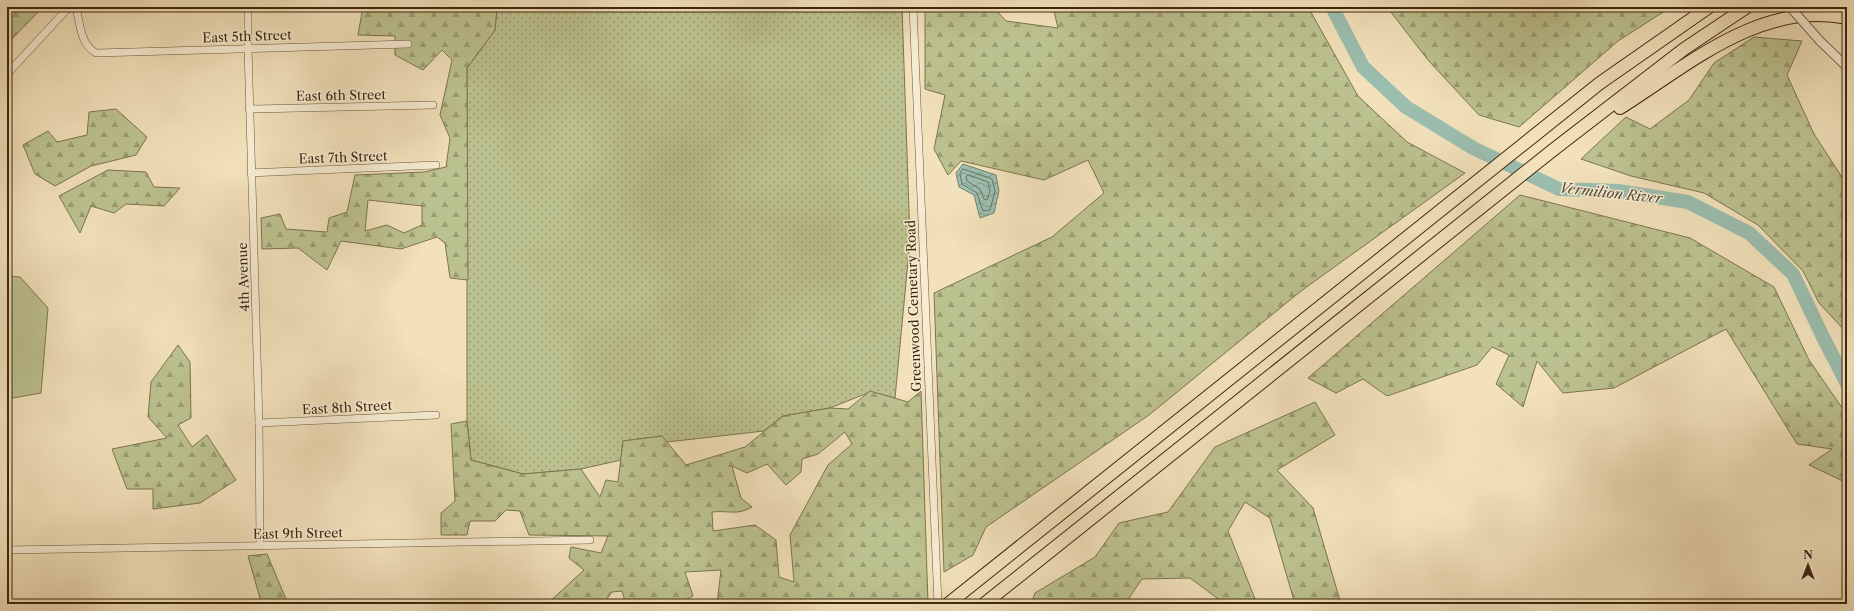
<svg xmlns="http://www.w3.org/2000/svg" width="1854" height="611" viewBox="0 0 1854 611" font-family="'Libre Caslon Text',serif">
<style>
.green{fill:url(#green-dots);stroke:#7d744e}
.forest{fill:url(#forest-firs);stroke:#7d744e;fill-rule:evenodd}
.pitch{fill:#bcc28f;stroke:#7d744e}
.water{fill:url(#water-waves);stroke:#76826e}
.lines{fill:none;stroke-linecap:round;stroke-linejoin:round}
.shore{stroke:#6c725e;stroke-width:1}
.river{stroke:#9bbeaf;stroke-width:14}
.minor-casing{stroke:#6b5638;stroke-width:8}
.tertiary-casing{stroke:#6b5638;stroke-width:10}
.motorway-casing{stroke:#3e270c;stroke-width:14}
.minor{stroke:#f7ecd3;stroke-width:7}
.tertiary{stroke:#f7ecd3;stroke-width:8}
.motorway{stroke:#f2e1bb;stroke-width:12}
.tertiary-bridge-casing{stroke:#6b5638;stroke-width:10;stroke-linecap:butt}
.tertiary-bridge{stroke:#f7ecd3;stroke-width:8}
.labels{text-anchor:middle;stroke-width:3;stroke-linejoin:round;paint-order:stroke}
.street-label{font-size:13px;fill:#3e270c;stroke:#f7ecd3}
.water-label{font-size:14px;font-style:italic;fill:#554d35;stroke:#f7ecd3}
</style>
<defs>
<pattern id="green-dots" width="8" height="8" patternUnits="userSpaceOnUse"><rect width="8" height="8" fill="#bcc28f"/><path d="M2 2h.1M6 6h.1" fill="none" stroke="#9a9e73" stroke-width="1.8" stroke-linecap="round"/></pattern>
<pattern id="forest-firs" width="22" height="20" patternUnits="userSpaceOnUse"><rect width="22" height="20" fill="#bcc28f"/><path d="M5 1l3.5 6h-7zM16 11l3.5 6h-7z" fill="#9a9e73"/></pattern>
<pattern id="water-waves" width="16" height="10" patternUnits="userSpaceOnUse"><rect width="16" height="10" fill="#9bbeaf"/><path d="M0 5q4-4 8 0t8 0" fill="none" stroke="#809a8d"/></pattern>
</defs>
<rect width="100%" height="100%" fill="#f2e1bb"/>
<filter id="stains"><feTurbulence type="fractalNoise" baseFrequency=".005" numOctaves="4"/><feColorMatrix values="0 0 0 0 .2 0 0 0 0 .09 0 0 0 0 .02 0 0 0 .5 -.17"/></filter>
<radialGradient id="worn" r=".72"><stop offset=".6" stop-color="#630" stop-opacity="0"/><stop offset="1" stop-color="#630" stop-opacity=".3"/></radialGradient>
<path class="green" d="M 497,7 L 902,7 L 910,240 L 895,398 L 870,392 L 830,408 L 783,416 L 764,431 L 667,442 L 662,436 L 623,441 L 621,460 L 581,469 L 523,474 L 471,460 L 467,421 L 467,68 L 495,30 Z"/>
<g class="forest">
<path d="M 7,7 L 43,7 L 10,41 L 7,39 Z"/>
<path d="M 363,7 L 497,7 L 495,30 L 467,68 L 468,280 L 450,278 L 445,243 L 437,237 L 401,249 L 341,241 L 327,270 L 298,248 L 262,249 L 261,218 L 280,214 L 286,229 L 327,232 L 329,218 L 347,212 L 355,175 L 424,172 L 446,167 L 450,138 L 440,115 L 452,60 L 442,50 L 423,70 L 395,55 L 395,36 L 358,35 ZM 368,200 L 422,206 L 422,225 L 404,233 L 387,225 L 365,231 Z"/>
<path d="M 925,7 L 993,7 L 1006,21 L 1058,28 L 1053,7 L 1308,7 L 1358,96 L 1407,142 L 1465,173 L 1301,291 L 1149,415 L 986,527 L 973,555 L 944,572 L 934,293 L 1052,237 L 1104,193 L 1088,160 L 1044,180 L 961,161 L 948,175 L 934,149 L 945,95 L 925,89 Z"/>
<path d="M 1387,7 L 1671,7 L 1618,41 L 1519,127 L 1479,115 L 1428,60 Z"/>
<path d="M 1754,37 L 1802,41 L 1787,75 L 1814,134 L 1847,185 L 1847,333 L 1819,303 L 1803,271 L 1758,225 L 1704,193 L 1631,176 L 1581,159 L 1626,117 L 1650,129 L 1689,100 L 1714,63 Z"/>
<path d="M 116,109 L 147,137 L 136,155 L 91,166 L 55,186 L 35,174 L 23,145 L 48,131 L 57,142 L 87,135 L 89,112 Z"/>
<path d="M 108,170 L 146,172 L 154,187 L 180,188 L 164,206 L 126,204 L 114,213 L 91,206 L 80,233 L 59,196 Z"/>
<path d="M 1520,195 L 1690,238 L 1774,287 L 1809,360 L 1847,415 L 1847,483 L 1809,465 L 1832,449 L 1797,444 L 1726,329 L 1614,388 L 1563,393 L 1537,361 L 1523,407 L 1496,384 L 1509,355 L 1492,347 L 1477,365 L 1387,396 L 1363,379 L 1336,393 L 1308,378 Z"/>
<path d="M 178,345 L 190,362 L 191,418 L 178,425 L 192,447 L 207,435 L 236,480 L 200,503 L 153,509 L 153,489 L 127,489 L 112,449 L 167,438 L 148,417 L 151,382 Z"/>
<path d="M 870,391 L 908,402 L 921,391 L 928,604 L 717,604 L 721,570 L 685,572 L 693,596 L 677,604 L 626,604 L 622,591 L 612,592 L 603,604 L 547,604 L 584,570 L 569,558 L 571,547 L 601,553 L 608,536 L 529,535 L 520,511 L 506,510 L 495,521 L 470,521 L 467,535 L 441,535 L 441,513 L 455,501 L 451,424 L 467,421 L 471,460 L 523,474 L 581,469 L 600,497 L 606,480 L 618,482 L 623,441 L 662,436 L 686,465 L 745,447 L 783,416 L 830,408 L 848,409 ZM 845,432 L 852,444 L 828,465 L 790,535 L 794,582 L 779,577 L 776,540 L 755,525 L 713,531 L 712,512 C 729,510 737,516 752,507 L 741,498 L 732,466 L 747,473 L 767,464 L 786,485 L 801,472 L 802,459 L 818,454 Z"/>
<path d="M 1315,402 L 1335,435 L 1277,470 L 1313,508 L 1341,604 L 1295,604 L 1270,518 L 1245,502 L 1228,531 L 1257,604 L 1218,604 L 1217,598 L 1190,578 L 1142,579 L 1125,604 L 1031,604 L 1035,593 L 1095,557 L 1119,523 L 1168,512 L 1215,447 Z"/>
<path d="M 267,554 L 288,604 L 249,604 L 261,602 L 248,556 Z"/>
</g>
<path class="pitch" d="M 7,276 L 20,277 L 48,308 L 41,393 L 7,399 Z"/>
<path class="water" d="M 963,164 L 996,175 L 999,191 L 994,213 L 980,218 L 974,195 L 959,187 L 956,173 Z"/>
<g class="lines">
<g class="shore">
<path d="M 963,169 L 992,179 L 995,191 L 990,210 L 983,211 L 977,193 L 962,184 L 960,174 Z"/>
<path d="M 969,175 L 988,182 L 990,191 L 987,200 L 984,199 L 980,189 L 967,181 L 966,177 Z"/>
</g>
<path class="river" d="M 1332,7 L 1363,67 L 1406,107 L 1473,148 L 1559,189 L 1618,191 L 1688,202 L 1749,233 L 1793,274 L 1822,335 L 1847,384"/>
<defs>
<g id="minor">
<path d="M 76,7 C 80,23 80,44 96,53 L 408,44"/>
<path d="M 248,7 L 248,48 L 259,423 L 260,545"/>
<path d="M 913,7 L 938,604"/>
<path d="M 7,74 L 69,7"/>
<path d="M 249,109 L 433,105"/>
<path d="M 251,173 L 436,165"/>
<path d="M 259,423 L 436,415"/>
<path d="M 7,550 L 590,540"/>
</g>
<path id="tertiary" d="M 1820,41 L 1847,67"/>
<g id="motorway">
<path d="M 1620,108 C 1687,66 1761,0 1847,18"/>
<path d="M 948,604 L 1600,83 L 1709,7"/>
<path d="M 984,604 L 1553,150 L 1684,49 L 1747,7"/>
</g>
</defs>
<use href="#minor" class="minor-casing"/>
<use href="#tertiary" class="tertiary-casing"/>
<use href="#motorway" class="motorway-casing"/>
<use href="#minor" class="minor"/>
<use href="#tertiary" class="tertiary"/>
<use href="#motorway" class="motorway"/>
<defs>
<path id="tertiary-bridge" d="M 1790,7 L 1820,41"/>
</defs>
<use href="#tertiary-bridge" class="tertiary-bridge-casing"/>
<use href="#tertiary-bridge" class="tertiary-bridge"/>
</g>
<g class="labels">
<g class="street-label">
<text transform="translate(247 36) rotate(-2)" y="5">East 5th Street</text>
<text transform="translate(341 95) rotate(-1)" y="5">East 6th Street</text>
<text transform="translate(343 157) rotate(-2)" y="5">East 7th Street</text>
<text transform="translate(243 277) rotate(-92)" y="5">4th Avenue</text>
<text transform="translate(913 306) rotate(-92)" y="5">Greenwood Cemetary Road</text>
<text transform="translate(347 407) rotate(-3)" y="5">East 8th Street</text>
<text transform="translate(298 533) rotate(-1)" y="5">East 9th Street</text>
</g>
<g class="water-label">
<text transform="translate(1611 193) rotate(6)" y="5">Vermilion River</text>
</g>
</g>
<rect width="1854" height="611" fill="none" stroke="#f2e1bb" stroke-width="24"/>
<rect x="8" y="8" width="1838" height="595" fill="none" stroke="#3e270c" stroke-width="2"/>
<rect x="12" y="12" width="1830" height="587" fill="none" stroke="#3e270c"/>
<g transform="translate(1808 565)" stroke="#f7ecd3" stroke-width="3" paint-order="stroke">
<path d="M0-3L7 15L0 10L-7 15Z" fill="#3e270c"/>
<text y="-6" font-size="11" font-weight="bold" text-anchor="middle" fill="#3e270c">N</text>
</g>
<rect width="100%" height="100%" filter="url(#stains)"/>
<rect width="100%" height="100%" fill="url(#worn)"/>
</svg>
